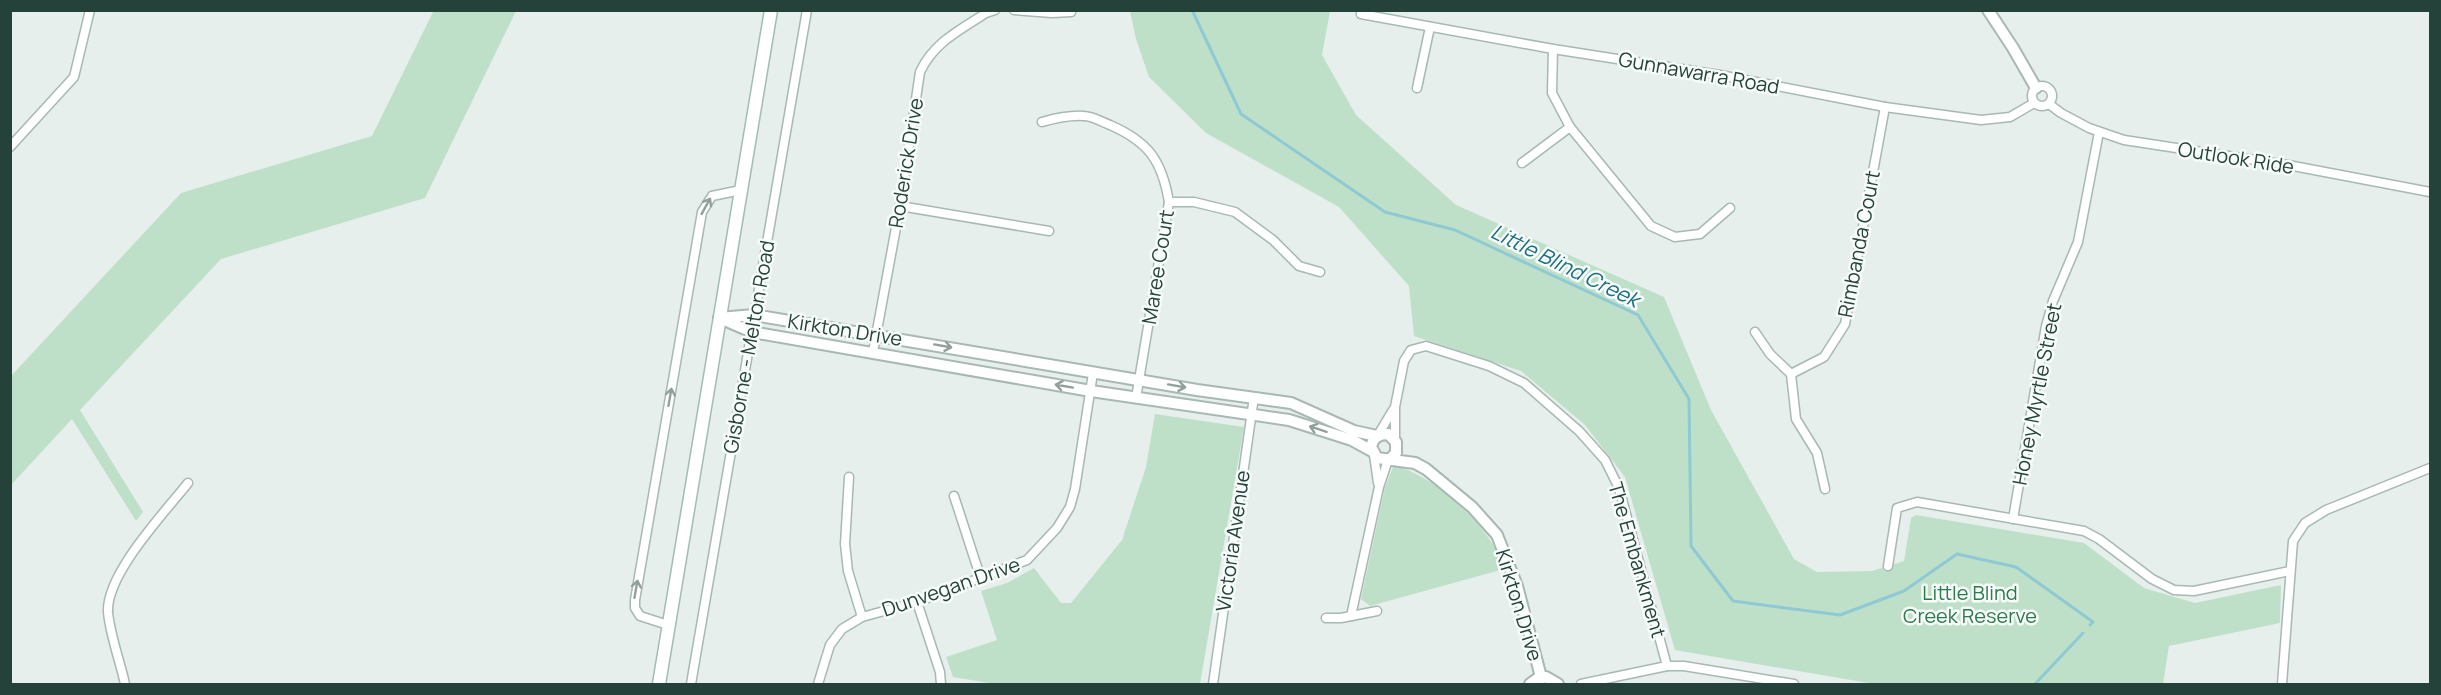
<svg xmlns="http://www.w3.org/2000/svg" width="2441" height="695" viewBox="0 0 2441 695" font-family="Manrope,sans-serif">
<style>
.green{fill:#bfe0c8}
.lines{fill:none;stroke-linecap:round;stroke-linejoin:round}
.stream{stroke:#8ec9d4;stroke-width:3}
.minor-casing{stroke:#a8b8b2;stroke-width:11}
.tertiary-casing{stroke:#a8b8b2;stroke-width:14}
.secondary-casing{stroke:#a4bbb3;stroke-width:15}
.minor{stroke:#fff;stroke-width:8}
.tertiary{stroke:#fff;stroke-width:10}
.secondary{stroke:#fff;stroke-width:12}
.oneway{stroke:#92a09c}
.labels{text-anchor:middle;stroke-width:5;stroke-linejoin:round;paint-order:stroke}
.street-label{font-size:20px;fill:#24423a;stroke:#f7fbf9}
.park-label{font-size:20px;fill:#2d7a4b;stroke:#f7fbf9}
.water-label{font-size:21px;font-style:italic;fill:#1c6f80;stroke:#f7fbf9}
</style>
<rect width="100%" height="100%" fill="#e6efeb"/>
<g class="green">
<path d="M 434,10 L 516,11 L 425,198 L 221,259 L 80,410 L 143,512 L 136,521 L 72,419 L 11,485 L 11,376 L 181,193 L 372,136 Z"/>
<path d="M 1130,11 L 1330,11 L 1322,55 L 1356,115 L 1456,205 L 1664,297 L 1711,410 L 1794,559 L 1817,572 L 1872,571 L 1904,561 L 1911,518 L 1916,515 L 2084,543 L 2144,588 L 2195,603 L 2281,585 L 2280,623 L 2169,646 L 2163,684 L 1874,684 L 1675,650 L 1625,477 L 1585,425 L 1521,371 L 1414,336 L 1409,286 L 1339,207 L 1206,133 L 1149,77 L 1136,39 Z"/>
<path d="M 1155,414 L 1244,427 L 1200,684 L 995,684 L 953,677 L 946,657 L 997,640 L 981,591 L 1007,583 L 1034,568 L 1061,603 L 1071,603 L 1122,540 L 1146,467 Z"/>
<path d="M 1394,465 C 1430,475 1472,512 1492,543 C 1497,551 1500,561 1504,569 L 1370,606 L 1361,599 L 1385,487 Z"/>
</g>
<g class="lines">
<g class="stream">
<path d="M 1192,10 L 1241,114 L 1385,212 L 1455,230 L 1638,315 L 1689,399 L 1691,546 L 1733,601 L 1840,615 L 1904,591 L 1957,554 L 2016,567 L 2093,622 L 2090,625"/>
<path d="M 2035,684 L 2083,633"/>
</g>
<defs>
<g id="minor">
<path d="M 1014,10 L 1052,13 L 1071,12"/>
<path d="M 1361,14 L 1553,49 L 1720,75 L 1885,107 L 1981,120 L 2010,117 L 2034,103"/>
<path d="M 1553,49 L 1552,93 L 1570,127 L 1651,226 L 1675,237 L 1700,234 L 1730,208"/>
<circle cx="2042" cy="96" r="10"/>
<path d="M 1417,88 L 1430,27"/>
<path d="M 2049,104 L 2061,113 L 2089,128 L 2124,140 L 2288,165 L 2430,192"/>
<path d="M 1042,122 C 1056,118 1069,115 1084,116 C 1092,116 1102,122 1110,125 C 1149,142 1162,161 1169,202 L 1136,398"/>
<path d="M 10,147 L 74,77 L 90,10"/>
<path d="M 1522,163 L 1570,127"/>
<path d="M 1169,202 L 1194,202 L 1235,212 L 1273,240 L 1299,266 L 1320,272"/>
<path d="M 900,206 L 1049,231"/>
<path d="M 1755,332 L 1770,354 L 1791,374 L 1824,357 L 1845,324 L 1885,107"/>
<path d="M 873,352 L 900,206 L 920,72 C 934,42 960,30 986,13 L 995,10"/>
<path d="M 1791,374 L 1796,419 L 1817,453 L 1825,489"/>
<path d="M 1378,435 L 1393,410"/>
<path d="M 1395,440 L 1395,407 L 1404,361 L 1411,350 L 1426,346 L 1489,366 L 1524,383 L 1579,431 L 1605,460 L 1619,488 L 1667,666"/>
<path d="M 1374,455 L 1378,483"/>
<path d="M 849,477 L 845,544 L 848,571 L 862,617"/>
<path d="M 954,496 L 981,579"/>
<path d="M 2013,519 L 2046,326 L 2053,301 L 2078,242 L 2099,132"/>
<path d="M 1888,566 L 1897,508 L 1917,502 L 2084,531 L 2099,539 L 2152,579 L 2174,590 L 2194,591 L 2290,571"/>
<path d="M 917,602 L 940,672 L 941,684"/>
<path d="M 1351,616 L 1379,487 L 1388,460"/>
<path d="M 1326,618 L 1341,618 L 1377,611"/>
<path d="M 668,625 L 640,616 L 635,608 L 635,600 L 702,212 L 712,196 L 741,190"/>
<path d="M 125,684 C 120,661 110,635 108,612 C 106,574 165,512 188,483"/>
<path d="M 691,684 L 807,10"/>
<path d="M 818,684 L 830,645 L 842,629 L 862,617 L 917,602 L 1027,560 L 1057,528 L 1070,507 L 1075,489 L 1093,373"/>
<path d="M 1213,684 L 1254,397"/>
<path d="M 1581,684 L 1667,666 L 1684,666 L 1794,684"/>
<path d="M 2282,684 L 2293,541 L 2305,523 L 2326,510 L 2430,468"/>
</g>
<g id="tertiary">
<path d="M 1988,10 L 2013,48 L 2036,88"/>
<path d="M 719,318 L 754,315 L 1197,390 L 1291,403 L 1354,431 L 1377,436"/>
<path d="M 722,319 L 752,332 L 1091,391 L 1289,420 L 1352,440 L 1372,451"/>
<path d="M 1390,459 L 1396,453 L 1396,442 L 1388,434 C 1378,434 1373,438 1371,447 L 1377,458 L 1415,463 L 1426,469 L 1472,507 L 1497,535 L 1517,586 L 1541,677"/>
<path d="M 1530,684 L 1537,679 L 1546,677 L 1558,684"/>
</g>
<path id="secondary" d="M 659,684 L 771,10"/>
</defs>
<use href="#minor" class="minor-casing"/>
<use href="#tertiary" class="tertiary-casing"/>
<use href="#secondary" class="secondary-casing"/>
<use href="#minor" class="minor"/>
<use href="#tertiary" class="tertiary"/>
<use href="#secondary" class="secondary"/>
</g>
<defs><path id="oneway-shaft" d="M-6 0H5M1.5-3L5.5 0L1.5 3" fill="none" stroke-width="1.6" stroke-linecap="round" stroke-linejoin="round" transform="scale(1.5)"/></defs>
<g class="oneway">
<use href="#oneway-shaft" transform="translate(706 206) rotate(-61)"/>
<use href="#oneway-shaft" transform="translate(943 346) rotate(10)"/>
<use href="#oneway-shaft" transform="translate(1064 386) rotate(-170)"/>
<use href="#oneway-shaft" transform="translate(1177 386) rotate(10)"/>
<use href="#oneway-shaft" transform="translate(670 397) rotate(-80)"/>
<use href="#oneway-shaft" transform="translate(1318 429) rotate(-162)"/>
<use href="#oneway-shaft" transform="translate(636 589) rotate(-80)"/>
</g>
<g class="labels">
<g class="street-label">
<text transform="translate(1699 73) rotate(10)" y="7">Gunnawarra Road</text>
<text transform="translate(2236 158) rotate(9)" y="7">Outlook Ride</text>
<text transform="translate(906 163) rotate(-81)" y="7">Roderick Drive</text>
<text transform="translate(1859 244) rotate(-79)" y="7">Rimbanda Court</text>
<text transform="translate(1158 267) rotate(-81)" y="7">Maree Court</text>
<text transform="translate(845 330) rotate(9)" y="7">Kirkton Drive</text>
<text transform="translate(749 347) rotate(-80)" y="7">Gisborne - Melton Road</text>
<text transform="translate(2037 394) rotate(-79)" y="7">Honey Myrtle Street</text>
<text transform="translate(1233 541) rotate(-82)" y="7">Victoria Avenue</text>
<text transform="translate(1637 560) rotate(74)" y="7">The Embankment</text>
<text transform="translate(951 587) rotate(-19)" y="7">Dunvegan Drive</text>
<text transform="translate(1519 605) rotate(73)" y="7">Kirkton Drive</text>
</g>
<g class="park-label">
<text x="1970" y="600">Little Blind<tspan x="1970" dy="23">Creek Reserve</tspan></text>
</g>
<g class="water-label">
<text transform="translate(1565 266) rotate(26)" y="7">Little Blind Creek</text>
</g>
</g>
<rect width="2441" height="695" fill="none" stroke="#24423a" stroke-width="24"/>
</svg>
